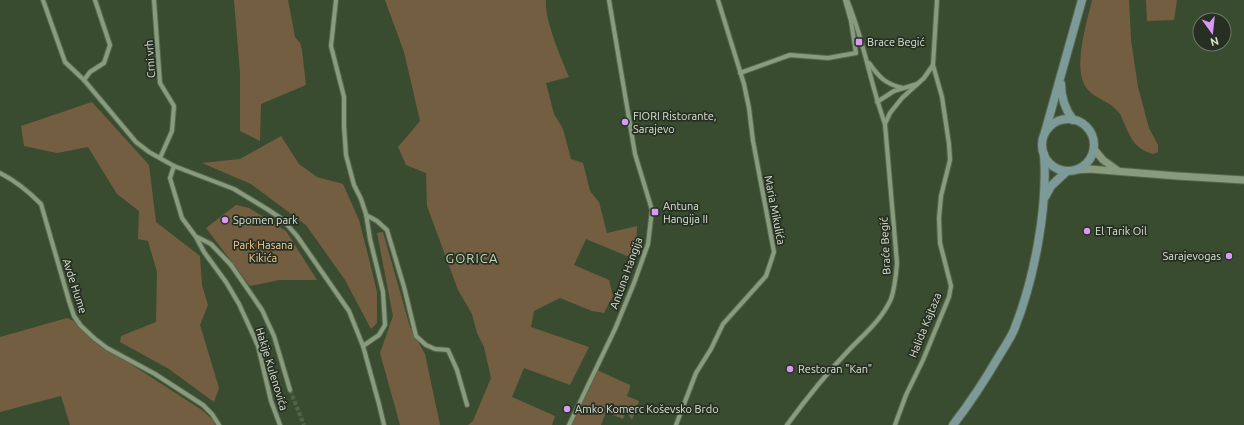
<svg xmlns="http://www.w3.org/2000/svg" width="1244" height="425" viewBox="0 0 1244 425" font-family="Ubuntu,sans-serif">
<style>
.green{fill:#745e41}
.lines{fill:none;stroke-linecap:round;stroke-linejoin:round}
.minor-tunnel{stroke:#526348;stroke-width:4;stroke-dasharray:4 2;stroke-linecap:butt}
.minor-casing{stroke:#58664f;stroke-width:6}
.tertiary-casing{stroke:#58664f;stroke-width:9}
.secondary-casing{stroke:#58664f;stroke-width:10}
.minor{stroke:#889c7d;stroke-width:4}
.tertiary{stroke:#889c7d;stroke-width:7}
.secondary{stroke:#7c9a97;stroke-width:8}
.poi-dot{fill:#d99af7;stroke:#262f22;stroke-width:1.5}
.labels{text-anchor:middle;stroke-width:3.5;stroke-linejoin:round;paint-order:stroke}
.poi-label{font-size:11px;fill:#d8e3d3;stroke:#262f22;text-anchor:start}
.street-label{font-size:11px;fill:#d8e3d3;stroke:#262f22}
.park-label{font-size:11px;fill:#f8cd94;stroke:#262f22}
.quarter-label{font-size:13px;letter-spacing:1px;fill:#c1d6b5;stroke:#262f22}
</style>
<rect width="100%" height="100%" fill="#3a4c30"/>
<g class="green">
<path d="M 234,0 L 288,0 L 295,37 L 300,43 L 302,50 L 306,85 L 261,104 L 260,141 L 240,131 L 240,73 Z"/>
<path d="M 385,0 L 546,0 C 544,19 561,58 569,77 L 546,83 L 554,114 L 563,129 L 571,159 L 583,163 L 590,191 L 599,202 L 607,233 L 637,226 L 636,256 L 634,259 L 586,239 L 574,265 L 609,280 L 613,296 L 604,313 L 592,311 L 560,298 L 534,311 L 531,327 L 589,347 L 570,385 L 524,368 L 512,397 L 555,416 L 552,425 L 468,425 L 473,421 L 491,378 L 484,347 L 477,333 L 472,314 L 458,290 L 427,206 L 426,173 L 406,165 L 398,147 L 420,121 L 404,52 Z"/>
<path d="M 1092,0 L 1129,0 L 1131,40 L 1138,87 L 1149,128 L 1158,145 L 1158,152 L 1153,154 C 1136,149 1132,141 1125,125 C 1123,122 1122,117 1120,114 C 1111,101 1097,100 1088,90 C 1071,72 1087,22 1092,0 Z"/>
<path d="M 1146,0 L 1177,0 L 1174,20 L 1147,21 Z"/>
<path d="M 92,102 L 149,165 L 156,222 L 200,256 L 202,285 L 208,305 L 200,325 L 219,388 L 214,402 L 169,369 L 120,342 L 121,336 L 156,322 L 157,272 L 148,241 L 138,239 L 139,211 L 117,194 L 88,147 L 57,153 L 24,146 L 21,126 Z"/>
<path d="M 281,136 L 299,164 L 317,177 L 343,184 L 359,220 L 368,255 L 377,292 L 377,323 L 371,329 L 345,280 L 306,225 L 251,184 L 202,163 L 240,159 Z"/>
<path d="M 236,205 L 249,208 L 286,231 L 317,280 L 279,280 L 250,286 L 206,228 Z"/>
<path d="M 383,232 L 410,327 L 425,354 L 440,425 L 400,425 L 380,353 L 393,316 L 377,233 Z"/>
<path d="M 67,318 L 86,326 L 101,345 L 202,410 L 213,420 L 215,425 L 70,425 L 61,396 L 0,412 L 0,337 Z"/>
<path d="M 597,370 L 630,385 L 630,388 L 627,396 L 639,401 L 632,420 L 626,411 L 623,419 L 606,412 L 601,425 L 569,425 Z"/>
</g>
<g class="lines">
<path class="minor-tunnel" d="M 290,390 L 304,425"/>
<defs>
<g id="minor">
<path d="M 43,0 L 65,62 L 84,80 L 136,142 L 149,152 L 174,166 L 234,189 L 267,209 L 282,219 L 297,236 L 349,311 L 363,346 L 379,404 L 384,425"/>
<path d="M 154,0 L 160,83 L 174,106 L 172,131 L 160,158"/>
<path d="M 336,0 L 331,46 L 344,97 L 344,126 L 346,155 L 354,185 L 361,199 L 366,214 L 370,239 L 383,292 L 385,325 L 379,335 L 363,346"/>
<path d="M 869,63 C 879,77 885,84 903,88"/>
<path d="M 740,73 L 790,55 L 828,58 L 856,53 L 851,21 L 845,0"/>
<path d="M 84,80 L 90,72 L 104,63 L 110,45 L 95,0"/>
<path d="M 877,102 L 894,91 L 917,84"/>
<path d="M 885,124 L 890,113 L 902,98 L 924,78 L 933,65"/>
<path d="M 174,166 L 170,178 L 182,218 L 196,237 L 204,252 L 226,282 L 239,304 L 250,328 L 258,346 L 271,401 L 280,425"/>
<path d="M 0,173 C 16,181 28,191 41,204 L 69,301 L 74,316 L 81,326 L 95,339 L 107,348 L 155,374 L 203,405 L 212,414 L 219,425"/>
<path d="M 366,215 L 377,221 L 387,230 L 404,287 L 416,336 L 426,345 L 435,349 L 448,350 L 457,370 L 467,405"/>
<path d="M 197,237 L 211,244 L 231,265 L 262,310 L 274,336 L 290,390"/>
<path d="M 569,425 L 615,329 L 634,283 L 648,244 L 652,210 L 635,154 L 609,0"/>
<path d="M 676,425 L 696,373 L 711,349 L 723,324 L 766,276 L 774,252 L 753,141 L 749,108 L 744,84 L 718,0"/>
<path d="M 787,425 C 806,399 826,374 848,351 C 863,335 881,321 891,299 C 895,288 896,275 897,263 L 885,124 C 870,83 864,40 847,0"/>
<path d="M 895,425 L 906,395 L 923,360 L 949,297 L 951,286 L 940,243 L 939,218 L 941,196 L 950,160 L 949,144 L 942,97 L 933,65 L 937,0"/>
</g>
<g id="tertiary">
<path d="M 1094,149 L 1103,160 L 1117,170"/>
<path d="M 1076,170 L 1089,169 L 1177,176 L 1244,180"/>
</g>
<g id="secondary">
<path d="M 1061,84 C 1061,98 1065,109 1073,120"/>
<circle cx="1068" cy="145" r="26"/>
<path d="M 1045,132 L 1082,0"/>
<path d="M 1045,197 L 1051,186 L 1067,171"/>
<path d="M 953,425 C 970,403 985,380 999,356 C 1004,348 1010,339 1014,330 C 1034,280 1048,208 1044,154"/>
</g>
</defs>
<use href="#minor" class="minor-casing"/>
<use href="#tertiary" class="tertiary-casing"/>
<use href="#secondary" class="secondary-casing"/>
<use href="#minor" class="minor"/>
<use href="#tertiary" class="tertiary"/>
<use href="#secondary" class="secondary"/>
</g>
<g class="poi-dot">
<rect x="855" y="38" width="8" height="8" rx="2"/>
<circle cx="625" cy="122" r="4"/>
<rect x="651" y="208" width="8" height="8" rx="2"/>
<circle cx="225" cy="220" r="4"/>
<circle cx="1087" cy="231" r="4"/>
<circle cx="1229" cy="256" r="4"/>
<circle cx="790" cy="369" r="4"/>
<circle cx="567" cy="409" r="4"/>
</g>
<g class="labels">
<g class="poi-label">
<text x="867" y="46">Brace Begić</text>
<text x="633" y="120">FIORI Ristorante,<tspan x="633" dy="13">Sarajevo</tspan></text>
<text x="663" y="210">Antuna<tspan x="663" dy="13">Hangija II</tspan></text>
<text x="233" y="224">Spomen park</text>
<text x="1095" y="235">El Tarik Oil</text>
<text x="1221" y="260" text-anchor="end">Sarajevogas</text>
<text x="798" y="373">Restoran "Kan"</text>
<text x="575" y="413">Amko Komerc Koševsko Brdo</text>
</g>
<g class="street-label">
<text transform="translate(150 59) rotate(-94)" y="4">Crni vrh</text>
<text transform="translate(775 210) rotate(79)" y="4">Maria Mikulića</text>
<text transform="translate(885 246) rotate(-93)" y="4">Braće Begić</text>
<text transform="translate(626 273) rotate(-70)" y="4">Antuna Hangija</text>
<text transform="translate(75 286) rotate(72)" y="4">Avde Hume</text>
<text transform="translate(925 325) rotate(-68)" y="4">Halida Kajtaza</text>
<text transform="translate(272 369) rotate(73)" y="4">Hakije Kulenovića</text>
</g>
<g class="park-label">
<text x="263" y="249">Park Hasana<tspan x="263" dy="13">Kikića</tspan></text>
</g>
<g class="quarter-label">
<text x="472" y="263">GORICA</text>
</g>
</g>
<g transform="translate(1212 32) rotate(165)"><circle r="19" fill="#262f22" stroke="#6d7769"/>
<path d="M0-3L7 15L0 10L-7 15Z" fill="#d99af7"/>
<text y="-6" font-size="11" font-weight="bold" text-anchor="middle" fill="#d8e3d3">N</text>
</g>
</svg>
